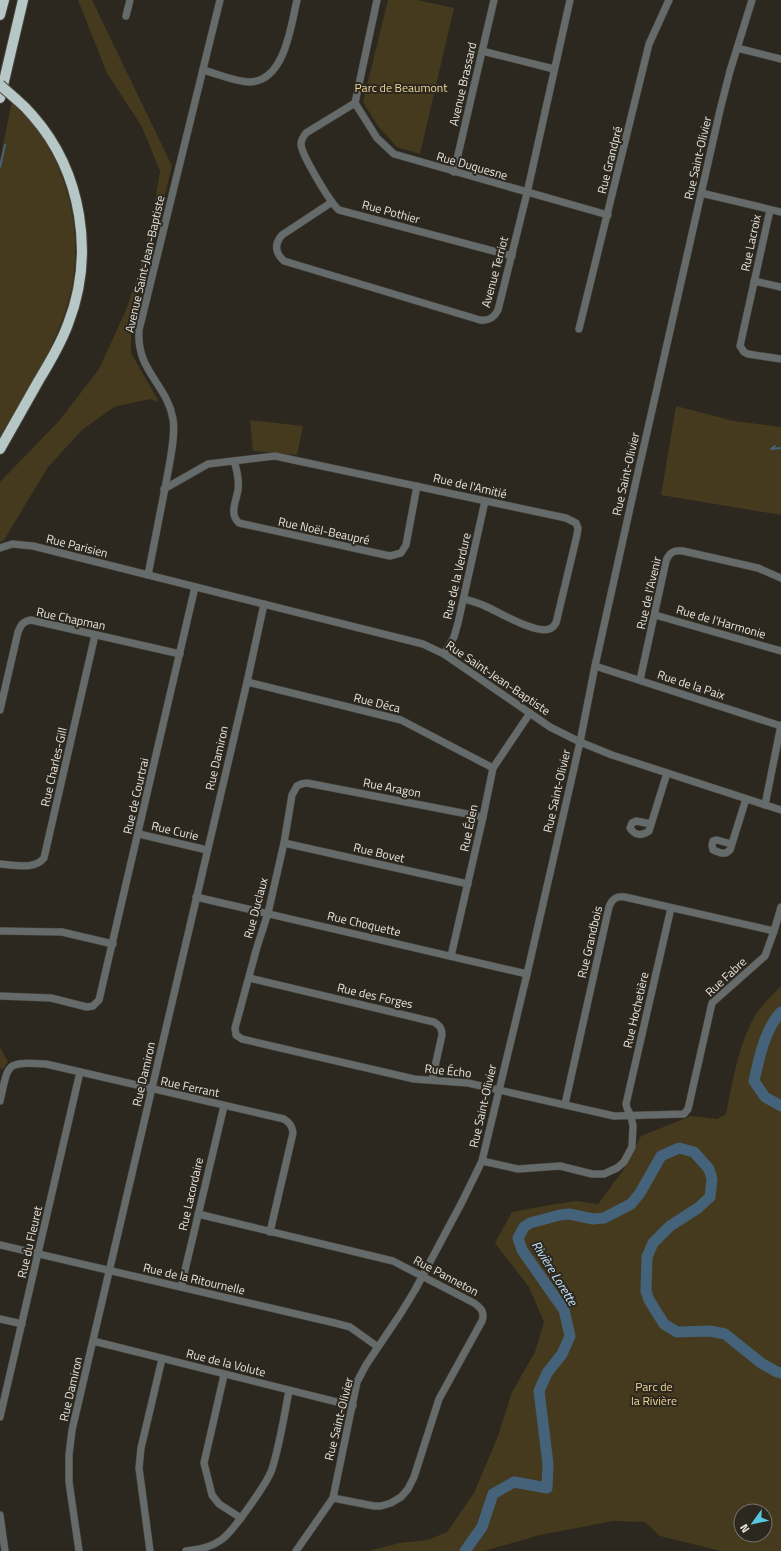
<svg xmlns="http://www.w3.org/2000/svg" width="781" height="1551" viewBox="0 0 781 1551" font-family="'Titillium Web',sans-serif">
<style>
.green{fill:#453a1e;fill-rule:evenodd}
.lines{fill:none;stroke-linecap:round;stroke-linejoin:round}
.stream{stroke:#44637a;stroke-width:2}
.river{stroke:#44637a;stroke-width:11}
.minor-casing{stroke:#4a463d;stroke-width:8}
.highway-casing{stroke:#4a463d;stroke-width:12}
.minor{stroke:#646b6a;stroke-width:7}
.highway{stroke:#b7c7c6;stroke-width:10}
.highway-bridge-casing{stroke:#4a463d;stroke-width:12;stroke-linecap:butt}
.highway-bridge{stroke:#b7c7c6;stroke-width:10}
.labels{text-anchor:middle;stroke-width:4;stroke-linejoin:round;paint-order:stroke}
.street-label{font-size:12px;fill:#e6e3dd;stroke:#2c281f}
.park-label{font-size:12px;fill:#eed699;stroke:#2c281f}
.water-label{font-size:13px;font-style:italic;fill:#c0e1fb;stroke:#2c281f}
</style>
<rect width="100%" height="100%" fill="#2c281f"/>
<g class="green">
<path d="M 78,0 L 92,0 L 172,166 L 131,332 L 131,353 L 159,402 L 150,399 L 114,407 L 82,430 L 48,467 L 4,540 L 0,542 L 0,482 L 59,421 L 99,369 L 126,310 L 139,273 L 152,219 L 160,171 L 142,127 L 107,73 Z"/>
<path d="M 388,0 L 417,0 L 454,8 L 420,154 L 397,147 L 378,126 L 363,102 Z"/>
<path d="M 12,101 C 70,156 91,243 63,318 C 48,360 22,398 0,436 L 0,160 Z"/>
<path d="M 676,406 L 734,421 L 781,427 L 781,515 L 661,495 Z"/>
<path d="M 250,420 L 303,426 L 297,455 L 253,451 Z"/>
<path d="M 781,986 L 781,1551 L 721,1551 L 660,1536 L 645,1522 L 613,1521 L 540,1535 L 484,1551 L 369,1551 L 399,1543 L 428,1540 L 447,1532 L 474,1493 L 498,1436 L 512,1392 L 535,1352 L 544,1322 L 529,1287 L 495,1243 L 512,1212 L 544,1206 L 576,1201 L 598,1204 L 624,1169 L 641,1136 L 691,1116 L 717,1119 L 726,1114 C 732,1084 737,1053 750,1025 C 757,1010 770,997 781,986 ZM 741,1511 L 765,1511 L 765,1535 L 741,1535 Z"/>
<path d="M 0,1047 L 8,1062 L 2,1070 L 0,1068 Z"/>
</g>
<g class="lines">
<g class="stream">
<path d="M 0,167 L 5,145"/>
<path d="M 775,446 L 771,449 L 781,448"/>
</g>
<g class="river">
<path d="M 781,1012 C 765,1029 759,1058 754,1081 L 765,1097 L 781,1106"/>
<path d="M 465,1551 L 482,1527 L 493,1494 L 514,1482 L 547,1488 L 548,1464 L 539,1391 L 547,1373 L 562,1354 L 570,1336 L 564,1310 L 522,1250 L 518,1238 L 524,1227 L 530,1223 L 560,1215 L 569,1214 L 593,1219 L 604,1218 L 631,1204 L 640,1193 L 661,1156 L 679,1148 L 694,1152 L 709,1169 L 712,1179 L 710,1197 L 698,1208 L 670,1226 L 653,1243 L 647,1257 L 646,1291 L 649,1300 L 664,1324 L 677,1332 L 710,1331 L 725,1334 L 761,1363 L 777,1372 L 781,1373"/>
</g>
<defs>
<g id="minor">
<path d="M 377,0 L 355,103 L 306,133 C 303,137 301,140 301,144 C 301,154 331,204 339,210 L 512,256"/>
<path d="M 126,16 L 130,0"/>
<path d="M 737,48 L 781,59"/>
<path d="M 482,51 L 554,69"/>
<path d="M 203,70 C 218,74 235,82 250,82 C 285,81 291,25 297,0"/>
<path d="M 355,103 L 377,138 L 394,154 L 608,215"/>
<path d="M 454,172 L 494,0"/>
<path d="M 701,193 L 781,212"/>
<path d="M 332,202 L 282,235 C 274,244 275,253 284,261 L 480,320 C 489,321 494,318 498,310 L 527,193 L 570,0"/>
<path d="M 770,210 L 740,346 L 744,352 L 748,354 L 781,359"/>
<path d="M 754,281 L 781,287"/>
<path d="M 579,329 L 649,44 L 669,0"/>
<path d="M 234,461 C 237,470 239,481 238,490 C 236,502 229,514 239,523 L 390,556 L 401,553 L 406,545 L 417,486"/>
<path d="M 164,489 L 208,464 L 275,456 L 566,518 L 576,523 L 578,528 L 577,535 L 556,623 C 554,626 553,628 549,629 C 535,634 499,612 485,606 C 479,603 471,601 464,599"/>
<path d="M 0,548 L 12,544 L 33,546 L 423,644 L 444,654 L 550,727 L 580,742 L 612,755 L 781,810"/>
<path d="M 148,575 C 154,544 160,513 166,483 C 169,465 176,436 173,419 C 167,384 136,371 139,330 L 220,0"/>
<path d="M 655,615 L 781,651"/>
<path d="M 444,654 L 454,637 L 458,623 L 485,501"/>
<path d="M 595,666 L 781,726"/>
<path d="M 640,680 L 666,561 C 669,553 673,550 683,551 L 758,568 L 781,578"/>
<path d="M 247,682 L 401,720 L 493,768"/>
<path d="M 0,710 L 18,632 C 21,625 23,621 31,620 L 180,654"/>
<path d="M 765,805 L 781,725"/>
<path d="M 483,817 L 307,783 L 301,784 L 297,786 L 292,795 L 284,843 L 268,913 L 257,947 L 235,1028 L 236,1035 L 242,1039 L 414,1079 L 468,1083 L 614,1116 L 684,1114 L 688,1109 L 712,1003 L 765,956 L 774,931 L 781,907"/>
<path d="M 651,824 L 636,821 L 632,823 L 630,828 C 635,836 642,836 649,831 L 667,773"/>
<path d="M 139,834 L 207,850"/>
<path d="M 284,843 L 468,884"/>
<path d="M 731,844 L 717,840 L 713,841 L 712,845 L 713,850 L 721,853 L 726,853 L 730,850 L 746,799"/>
<path d="M 0,864 C 14,865 35,870 44,858 L 95,635"/>
<path d="M 196,897 L 527,974"/>
<path d="M 0,931 L 62,932 L 113,944"/>
<path d="M 451,956 L 483,817 L 493,768 L 530,713"/>
<path d="M 249,978 L 434,1022 C 440,1026 442,1028 442,1035 L 432,1080"/>
<path d="M 0,996 L 51,998 L 87,1007 L 93,1006 L 99,1000 L 195,587"/>
<path d="M 0,1101 C 9,1062 5,1062 46,1064 L 284,1119 C 290,1123 292,1126 293,1133 L 270,1232"/>
<path d="M 565,1104 L 609,907 C 612,899 616,896 625,897 L 774,931"/>
<path d="M 482,1161 L 518,1169 L 560,1166 L 592,1174 L 604,1174 L 617,1168 L 624,1162 L 632,1147 L 633,1126 L 631,1116 L 627,1108 L 626,1104 L 671,908"/>
<path d="M 198,1214 L 393,1261 L 474,1303 C 481,1308 485,1312 482,1321 L 439,1399 L 414,1477 L 408,1489 L 401,1497 L 391,1503 L 381,1506 L 374,1506 L 333,1498"/>
<path d="M 0,1245 L 335,1323 L 350,1327 L 378,1347"/>
<path d="M 181,1287 L 224,1106"/>
<path d="M 0,1319 L 22,1324"/>
<path d="M 93,1341 L 353,1406"/>
<path d="M 224,1375 L 204,1463 L 212,1495 L 219,1504 L 241,1518"/>
<path d="M 0,1417 L 80,1072"/>
<path d="M 0,1515 L 5,1551"/>
<path d="M 79,1551 L 69,1482 L 69,1455 L 72,1430 L 247,682 L 264,604"/>
<path d="M 150,1551 L 139,1468 L 141,1448 L 162,1359"/>
<path d="M 186,1551 C 199,1549 210,1548 221,1540 C 232,1533 268,1482 272,1469 C 280,1444 284,1416 289,1391"/>
<path d="M 296,1551 L 333,1498 L 357,1382 L 366,1365 L 401,1313 L 415,1290 L 462,1202 L 482,1161 L 527,974 L 580,742 L 595,666 L 636,481 L 720,110 L 730,71 L 752,0"/>
</g>
<g id="highway">
<path d="M 0,15 L 4,0"/>
<path d="M 0,98 L 23,0"/>
<path d="M 0,449 C 13,426 26,403 39,380 C 50,362 61,343 68,324 C 95,255 82,172 33,116 C 28,110 22,104 16,99"/>
</g>
</defs>
<use href="#minor" class="minor-casing"/>
<use href="#highway" class="highway-casing"/>
<use href="#minor" class="minor"/>
<use href="#highway" class="highway"/>
<defs>
<path id="highway-bridge" d="M 0,85 L 16,99"/>
</defs>
<use href="#highway-bridge" class="highway-bridge-casing"/>
<use href="#highway-bridge" class="highway-bridge"/>
</g>
<g class="labels">
<g class="street-label">
<text transform="translate(463 84) rotate(-77)" y="4">Avenue Brassard</text>
<text transform="translate(698 158) rotate(-77)" y="4">Rue Saint-Olivier</text>
<text transform="translate(610 160) rotate(-76)" y="4">Rue Grandpré</text>
<text transform="translate(472 166) rotate(16)" y="4">Rue Duquesne</text>
<text transform="translate(391 212) rotate(15)" y="4">Rue Pothier</text>
<text transform="translate(751 243) rotate(-78)" y="4">Rue Lacroix</text>
<text transform="translate(145 264) rotate(-77)" y="4">Avenue Saint-Jean-Baptiste</text>
<text transform="translate(495 272) rotate(-75)" y="4">Avenue Terriot</text>
<text transform="translate(626 474) rotate(-77)" y="4">Rue Saint-Olivier</text>
<text transform="translate(470 486) rotate(13)" y="4">Rue de l'Amitié</text>
<text transform="translate(324 531) rotate(12)" y="4">Rue Noël-Beaupré</text>
<text transform="translate(77 546) rotate(14)" y="4">Rue Parisien</text>
<text transform="translate(457 576) rotate(-77)" y="4">Rue de la Verdure</text>
<text transform="translate(649 593) rotate(-77)" y="4">Rue de l'Avenir</text>
<text transform="translate(71 619) rotate(12)" y="4">Rue Chapman</text>
<text transform="translate(721 622) rotate(16)" y="4">Rue de l'Harmonie</text>
<text transform="translate(498 678) rotate(34)" y="4">Rue Saint-Jean-Baptiste</text>
<text transform="translate(691 685) rotate(18)" y="4">Rue de la Paix</text>
<text transform="translate(377 703) rotate(14)" y="4">Rue Déca</text>
<text transform="translate(217 758) rotate(-77)" y="4">Rue Damiron</text>
<text transform="translate(54 767) rotate(-77)" y="4">Rue Charles-Gill</text>
<text transform="translate(392 788) rotate(11)" y="4">Rue Aragon</text>
<text transform="translate(557 791) rotate(-77)" y="4">Rue Saint-Olivier</text>
<text transform="translate(136 796) rotate(-77)" y="4">Rue de Courtrai</text>
<text transform="translate(469 828) rotate(-78)" y="4">Rue Éden</text>
<text transform="translate(175 831) rotate(13)" y="4">Rue Curie</text>
<text transform="translate(379 853) rotate(13)" y="4">Rue Bovet</text>
<text transform="translate(256 908) rotate(-75)" y="4">Rue Duclaux</text>
<text transform="translate(364 924) rotate(13)" y="4">Rue Choquette</text>
<text transform="translate(590 942) rotate(-77)" y="4">Rue Grandbois</text>
<text transform="translate(726 977) rotate(-43)" y="4">Rue Fabre</text>
<text transform="translate(375 996) rotate(13)" y="4">Rue des Forges</text>
<text transform="translate(636 1010) rotate(-77)" y="4">Rue Hochetière</text>
<text transform="translate(448 1071) rotate(6)" y="4">Rue Écho</text>
<text transform="translate(144 1074) rotate(-77)" y="4">Rue Damiron</text>
<text transform="translate(190 1087) rotate(12)" y="4">Rue Ferrant</text>
<text transform="translate(483 1106) rotate(-77)" y="4">Rue Saint-Olivier</text>
<text transform="translate(191 1194) rotate(-77)" y="4">Rue Lacordaire</text>
<text transform="translate(30 1242) rotate(-77)" y="4">Rue du Fleuret</text>
<text transform="translate(446 1276) rotate(28)" y="4">Rue Panneton</text>
<text transform="translate(194 1279) rotate(13)" y="4">Rue de la Ritournelle</text>
<text transform="translate(226 1363) rotate(14)" y="4">Rue de la Volute</text>
<text transform="translate(71 1389) rotate(-77)" y="4">Rue Damiron</text>
<text transform="translate(339 1419) rotate(-76)" y="4">Rue Saint-Olivier</text>
</g>
<g class="park-label">
<text x="401" y="92">Parc de Beaumont</text>
<text x="654" y="1391">Parc de<tspan x="654" dy="14">la Rivière</tspan></text>
</g>
<g class="water-label">
<text transform="translate(555 1273) rotate(58)" y="5">Rivière Lorette</text>
</g>
</g>
<g transform="translate(753 1523) rotate(237)"><circle r="19" fill="#2c281f" stroke="#76736b"/>
<path d="M0-3L7 15L0 10L-7 15Z" fill="#56c9e1"/>
<text y="-6" font-size="11" font-weight="bold" text-anchor="middle" fill="#e6e3dd">N</text>
</g>
</svg>
